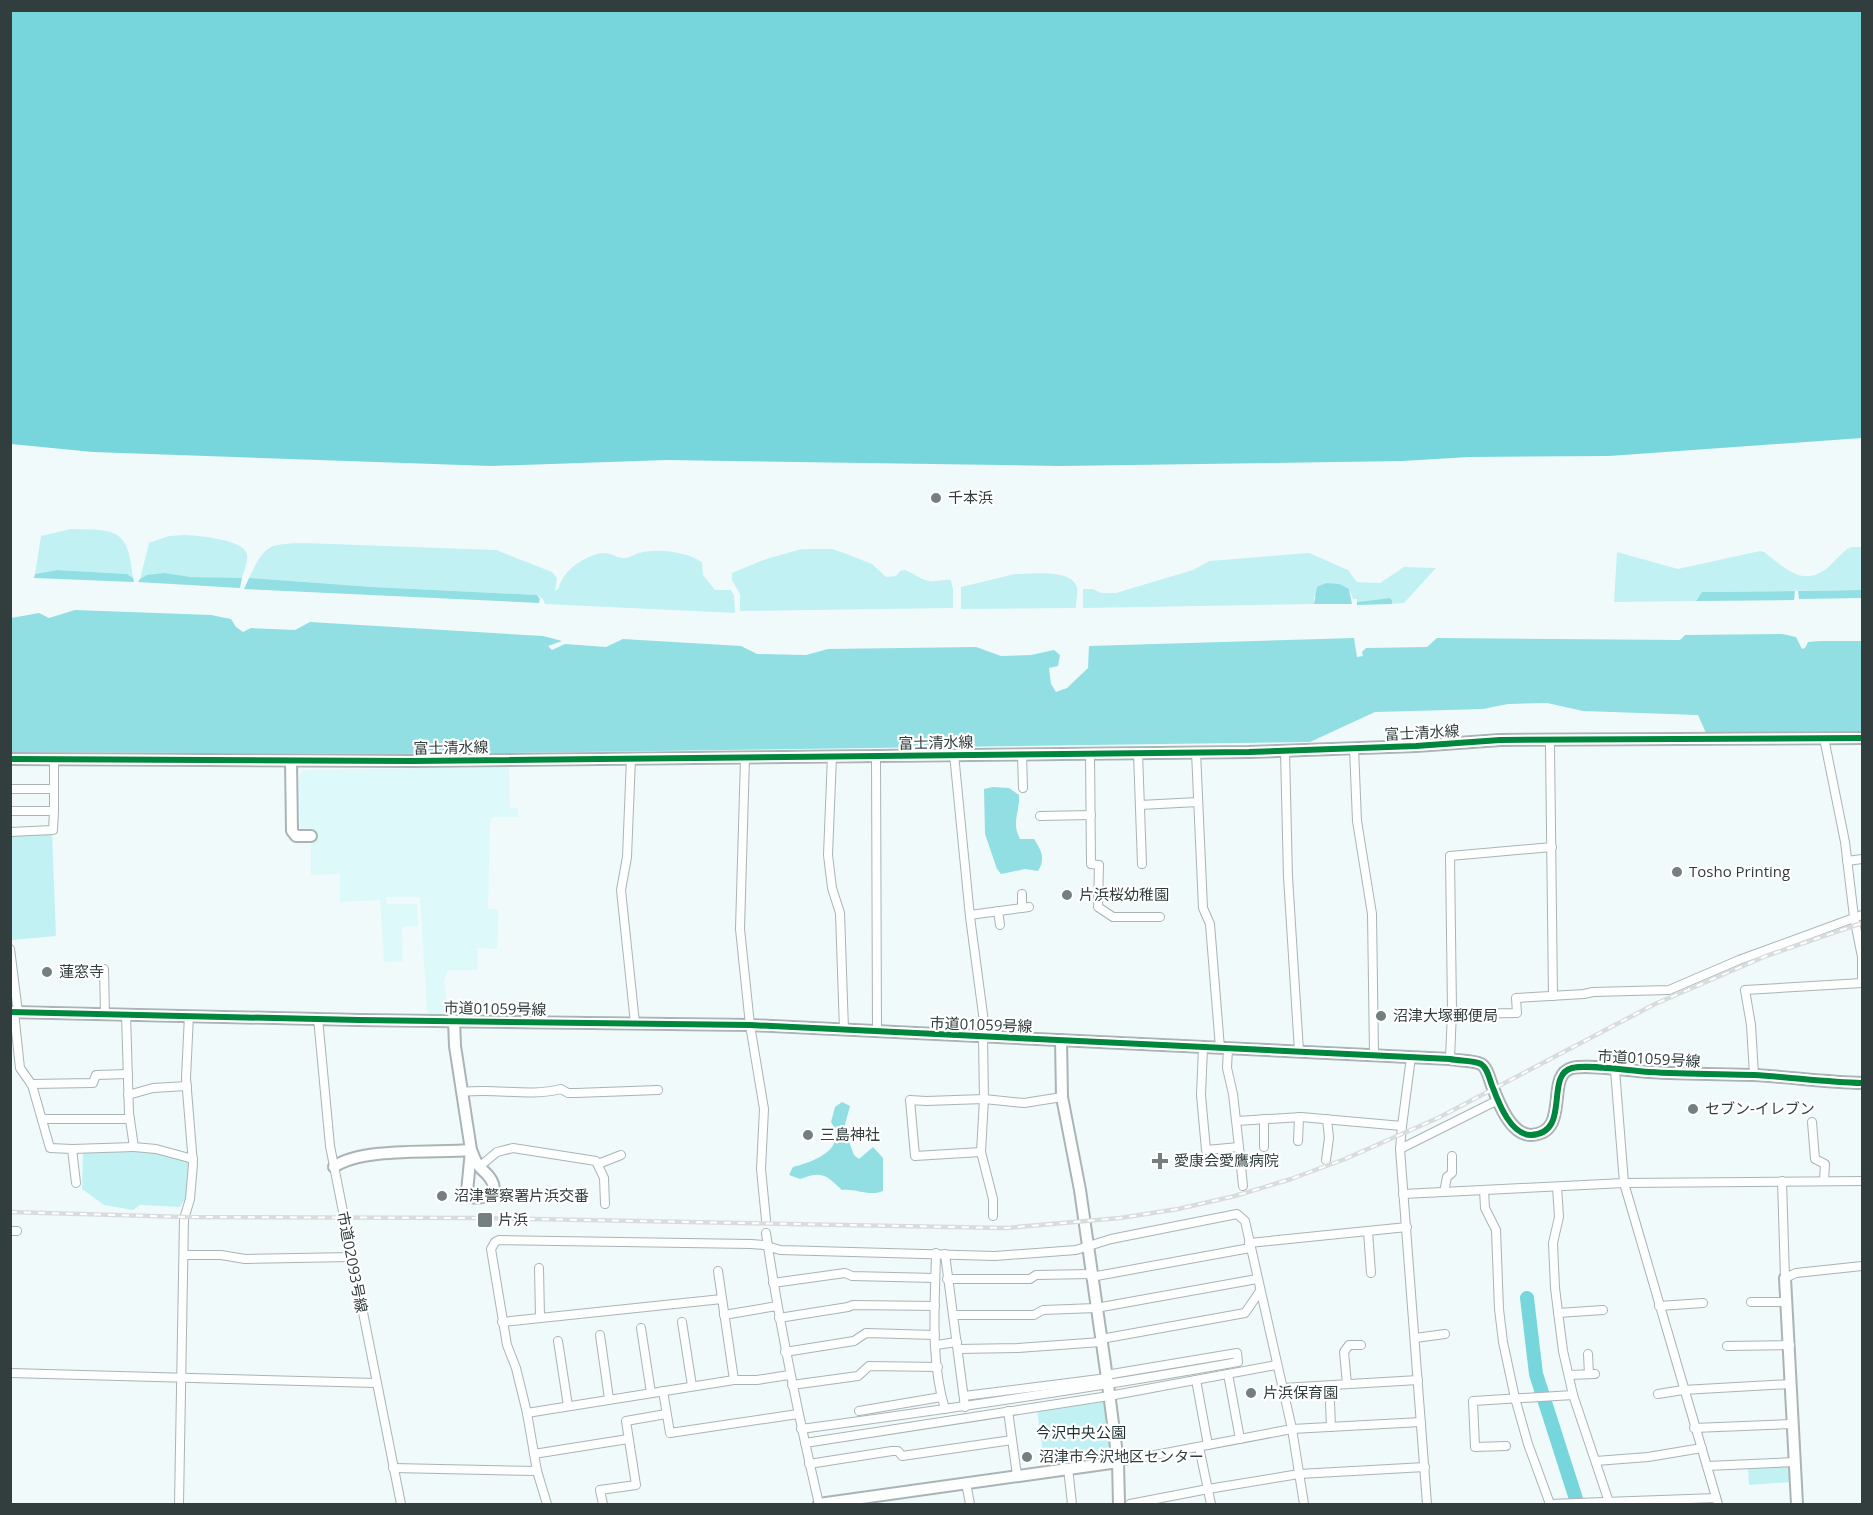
<svg xmlns="http://www.w3.org/2000/svg" width="1873" height="1515" viewBox="0 0 1873 1515" font-family="'Open Sans','Noto Sans JP',sans-serif">
<style>
.built{fill:#def9fa}
.green{fill:#c2f1f4}
.forest{fill:#91dfe3}
.water{fill:#76d6dc}
.lines{fill:none;stroke-linecap:round;stroke-linejoin:round}
.river{stroke:#76d6dc;stroke-width:14}
.street-casing{stroke:#aab4b5;stroke-width:10}
.secondary-casing{stroke:#aab4b5;stroke-width:14}
.street{stroke:#fdfefe;stroke-width:8}
.secondary{stroke:#fdfefe;stroke-width:10}
.rail-casing{stroke:#d9dcdc;stroke-width:4.5}
.rail{stroke:#fff;stroke-width:2;stroke-dasharray:7;stroke-linecap:butt}
.cycleway-casing{stroke:#fff;stroke-width:10}
.cycleway{stroke:#00873e;stroke-width:6}
.poi-dot{fill:#748080;stroke:#fff;stroke-width:2}
.labels{text-anchor:middle;stroke-width:4.5;stroke-linejoin:round;paint-order:stroke}
.poi-label{font-size:15px;fill:#323e3e;stroke:#fff;text-anchor:start}
.street-label{font-size:15px;fill:#323e3e;stroke:#fff}
.park-label{font-size:15px;fill:#1a3132;stroke:#fff}
</style>
<rect width="100%" height="100%" fill="#f0fafb"/>
<path class="built" d="M 509,767 L 510,807 L 518,808 L 518,817 L 492,817 L 490,823 L 488,909 L 499,909 L 497,949 L 477,948 L 478,970 L 448,970 L 444,981 L 449,1016 L 430,1015 L 427,1011 L 420,897 L 386,897 L 387,904 L 417,904 L 418,926 L 402,927 L 403,961 L 384,962 L 380,900 L 340,902 L 340,874 L 311,875 L 311,829 L 300,828 L 299,776 L 304,770 Z"/>
<g class="green">
<path d="M 71,529 C 117,530 128,528 133,578 L 127,574 L 57,570 L 35,574 L 41,536 Z"/>
<path d="M 186,535 C 199,536 245,539 247,555 C 248,562 244,571 242,578 C 225,578 209,578 193,577 C 174,576 157,570 140,579 L 149,543 L 169,536 Z"/>
<path d="M 304,543 L 496,550 L 552,572 L 557,578 L 555,591 L 559,588 C 562,571 586,554 604,553 C 611,553 619,559 626,558 C 631,557 635,554 639,553 C 658,548 687,552 702,562 L 703,575 L 715,590 L 731,590 L 734,595 L 735,613 L 545,604 L 543,599 L 537,595 L 373,587 L 249,578 C 265,545 267,544 304,543 Z"/>
<path d="M 1851,547 L 1862,547 L 1862,590 L 1702,592 L 1696,601 L 1614,602 L 1617,552 L 1678,569 L 1760,551 L 1764,552 C 1784,567 1802,587 1826,569 C 1835,562 1841,552 1851,547 Z"/>
<path d="M 802,549 L 832,549 L 844,553 L 872,564 L 886,577 L 896,576 L 900,571 L 905,570 C 914,573 920,580 930,581 C 937,582 943,579 951,580 L 953,589 L 953,608 L 740,611 L 740,594 L 732,580 L 732,573 L 766,559 Z"/>
<path d="M 1309,553 L 1348,570 L 1357,582 L 1380,583 L 1404,567 L 1436,568 L 1404,603 L 1392,604 L 1392,600 L 1390,598 L 1357,602 L 1357,599 L 1353,599 L 1349,589 L 1314,597 L 1314,604 L 1083,608 L 1083,589 L 1093,589 L 1101,593 L 1116,593 L 1193,570 L 1209,561 Z"/>
<path d="M 1015,574 C 1031,574 1073,568 1077,588 C 1078,594 1076,602 1076,608 L 961,609 L 961,587 Z"/>
<path d="M 52,831 L 56,936 L 12,940 L 10,834 Z"/>
<path d="M 137,1151 L 156,1152 L 190,1162 L 187,1196 L 180,1207 L 140,1205 L 133,1210 L 104,1205 L 82,1189 L 83,1153 Z"/>
<path d="M 1103,1402 L 1107,1405 L 1113,1451 L 1109,1457 L 1045,1466 L 1037,1411 Z"/>
<path d="M 1784,1466 L 1788,1466 L 1790,1470 L 1791,1482 L 1749,1485 L 1748,1468 Z"/>
</g>
<g class="forest">
<path d="M 57,570 L 127,574 L 133,578 L 134,582 L 34,578 L 35,574 Z"/>
<path d="M 164,573 L 191,577 L 242,578 L 240,588 L 138,582 L 140,579 L 147,575 Z"/>
<path d="M 249,578 L 373,587 L 537,595 L 540,599 L 539,603 L 244,589 Z"/>
<path d="M 1326,583 L 1339,584 L 1349,589 L 1352,604 L 1314,604 L 1317,587 Z"/>
<path d="M 1862,590 L 1862,598 L 1799,599 L 1798,591 Z"/>
<path d="M 1795,591 L 1794,600 L 1696,601 L 1702,592 Z"/>
<path d="M 1390,598 L 1392,600 L 1392,604 L 1357,605 L 1357,602 Z"/>
<path d="M 75,610 L 211,615 L 231,619 L 236,627 L 243,632 L 251,628 L 295,630 L 310,622 L 543,636 L 562,641 L 548,646 L 552,650 L 565,644 L 606,647 L 623,639 L 741,646 L 757,654 L 806,655 L 828,649 L 976,647 L 1001,656 L 1031,655 L 1054,650 L 1060,655 L 1058,666 L 1049,668 L 1051,684 L 1056,692 L 1067,688 L 1088,668 L 1089,646 L 1354,638 L 1357,657 L 1363,656 L 1362,652 L 1366,648 L 1427,647 L 1437,638 L 1680,640 L 1685,635 L 1782,634 L 1796,637 L 1802,649 L 1805,648 L 1808,642 L 1820,641 L 1862,641 L 1862,731 L 1706,733 L 1698,715 L 1583,711 L 1547,703 L 1508,704 L 1483,709 L 1375,712 L 1310,742 L 433,754 L 11,752 L 11,618 L 39,613 L 49,618 Z"/>
<path d="M 993,787 L 1009,788 L 1019,795 C 1020,813 1011,822 1020,839 L 1034,839 C 1041,850 1046,858 1038,871 L 1025,869 L 1001,874 L 997,869 L 985,834 L 984,789 Z"/>
<path d="M 842,1102 L 850,1106 L 844,1128 L 854,1155 L 859,1159 L 873,1147 L 883,1158 L 883,1191 C 868,1197 856,1188 842,1190 C 825,1174 822,1171 800,1179 L 789,1175 L 793,1167 C 813,1162 849,1149 831,1122 L 835,1107 Z"/>
</g>
<path class="water" d="M 10,11 L 1862,11 L 1862,438 L 1609,456 L 1469,457 L 1402,461 L 1059,466 L 666,460 L 491,466 L 93,452 L 11,444 Z"/>
<g class="lines">
<path class="river" d="M 1527,1298 L 1536,1374 L 1576,1499"/>
<defs>
<g id="street">
<path d="M 1824,738 L 1845,842 L 1854,917 L 1862,957 L 1862,983"/>
<path d="M 1550,746 L 1553,996"/>
<path d="M 1354,748 L 1357,821 L 1372,914 L 1374,1054"/>
<path d="M 1285,751 L 1288,877 L 1299,1051"/>
<path d="M 1196,752 L 1203,908 L 1210,924 L 1220,1048"/>
<path d="M 1090,753 L 1091,864 L 1099,865 L 1098,907 L 1113,917 L 1160,917"/>
<path d="M 1138,753 L 1142,864"/>
<path d="M 954,754 L 970,917 L 986,1037"/>
<path d="M 1022,754 L 1023,788"/>
<path d="M 832,756 L 828,855 L 832,888 L 840,913 L 844,1030"/>
<path d="M 876,756 L 877,1031"/>
<path d="M 631,758 L 627,857 L 621,890 L 635,1023"/>
<path d="M 745,758 L 740,929 L 750,1025 L 764,1109 L 761,1169 L 766,1220"/>
<path d="M 10,789 L 54,789"/>
<path d="M 1140,805 L 1198,802"/>
<path d="M 10,811 L 54,811 L 54,760"/>
<path d="M 1040,816 L 1091,815"/>
<path d="M 10,832 L 53,830 L 54,811"/>
<path d="M 1847,861 L 1862,859"/>
<path d="M 1022,894 L 1022,908"/>
<path d="M 998,911 L 1000,925"/>
<path d="M 970,915 L 1029,907"/>
<path d="M 10,949 L 18,1012"/>
<path d="M 104,969 L 105,1014"/>
<path d="M 14,1012 L 20,1068 L 32,1085 L 50,1148 L 72,1149 L 134,1147"/>
<path d="M 126,1014 L 129,1113 L 134,1147 L 156,1149 L 193,1159"/>
<path d="M 1452,1014 L 1517,1013 L 1516,998 L 1584,994 L 1593,992 L 1669,990 L 1739,960 L 1862,915"/>
<path d="M 318,1018 L 330,1146 L 401,1504"/>
<path d="M 983,1037 L 984,1099 L 981,1152 L 993,1199 L 993,1216"/>
<path d="M 1203,1047 L 1201,1095 L 1206,1150 L 1239,1147 L 1243,1186"/>
<path d="M 1228,1048 L 1227,1068 L 1233,1094 L 1239,1147"/>
<path d="M 1450,1059 L 1452,1011 L 1450,856 L 1552,847"/>
<path d="M 1615,1070 L 1624,1183 L 1718,1504"/>
<path d="M 1754,1075 L 1751,1025 L 1745,990 L 1862,983"/>
<path d="M 31,1084 L 93,1083 L 96,1075 L 128,1074"/>
<path d="M 463,1092 C 496,1088 529,1097 561,1089 L 568,1093 L 576,1093 L 658,1090"/>
<path d="M 128,1095 L 153,1088 L 187,1086"/>
<path d="M 42,1119 L 130,1119"/>
<path d="M 1264,1119 L 1264,1147"/>
<path d="M 1237,1121 L 1301,1117 L 1402,1126 L 1411,1057"/>
<path d="M 1812,1122 L 1815,1159 L 1825,1164 L 1824,1181"/>
<path d="M 1298,1141 L 1299,1117"/>
<path d="M 72,1149 L 76,1183"/>
<path d="M 1400,1149 L 1402,1126"/>
<path d="M 981,1152 L 915,1156 L 910,1100 L 926,1101 L 984,1099 L 1024,1103 L 1062,1097"/>
<path d="M 1326,1160 L 1329,1138 L 1327,1119"/>
<path d="M 598,1164 L 621,1155"/>
<path d="M 479,1167 L 497,1152 L 513,1148 L 596,1161 L 604,1178 L 605,1204"/>
<path d="M 1782,1181 L 1785,1278 L 1796,1273 L 1862,1266"/>
<path d="M 1557,1187 L 1559,1217 L 1553,1243 L 1555,1288 L 1563,1351 L 1573,1395 L 1609,1502"/>
<path d="M 1484,1190 L 1485,1208 L 1496,1230 L 1499,1309 L 1503,1342 L 1515,1398 L 1528,1444 L 1550,1504"/>
<path d="M 1444,1192 L 1447,1177 L 1452,1173 L 1452,1156"/>
<path d="M 1403,1194 L 1624,1183 L 1862,1181"/>
<path d="M 10,1231 L 17,1231"/>
<path d="M 1368,1231 L 1371,1273"/>
<path d="M 766,1233 C 779,1324 798,1414 819,1504"/>
<path d="M 1249,1243 L 1407,1227"/>
<path d="M 936,1253 C 935,1305 930,1360 945,1409"/>
<path d="M 945,1254 L 965,1407"/>
<path d="M 184,1255 L 221,1255 L 245,1259 L 352,1257"/>
<path d="M 539,1268 L 540,1317"/>
<path d="M 718,1271 L 734,1380"/>
<path d="M 1091,1277 L 1250,1248"/>
<path d="M 947,1279 L 1030,1279 L 1036,1275 L 1091,1274"/>
<path d="M 773,1283 L 845,1273 L 852,1276 L 935,1278"/>
<path d="M 1751,1302 L 1787,1302"/>
<path d="M 1659,1306 L 1703,1303"/>
<path d="M 1558,1313 L 1603,1310"/>
<path d="M 724,1315 L 777,1306"/>
<path d="M 953,1315 L 1034,1315 L 1043,1310 L 1096,1308 L 1257,1279"/>
<path d="M 779,1318 L 848,1307 L 853,1305 L 935,1306"/>
<path d="M 502,1322 L 722,1299"/>
<path d="M 682,1322 L 692,1386"/>
<path d="M 641,1328 L 651,1393"/>
<path d="M 600,1335 L 609,1399"/>
<path d="M 1415,1338 L 1445,1334"/>
<path d="M 1101,1339 L 1245,1313 L 1260,1291"/>
<path d="M 558,1341 L 568,1406"/>
<path d="M 936,1345 L 957,1342"/>
<path d="M 1727,1346 L 1790,1345"/>
<path d="M 958,1349 L 1018,1348 L 1101,1342"/>
<path d="M 785,1352 L 854,1341 L 866,1333 L 935,1335"/>
<path d="M 1588,1354 L 1589,1374"/>
<path d="M 10,1373 L 376,1383"/>
<path d="M 1228,1374 L 1240,1439"/>
<path d="M 1569,1375 L 1595,1374"/>
<path d="M 1196,1380 L 1208,1445"/>
<path d="M 1347,1384 L 1344,1352 L 1349,1345 L 1361,1345"/>
<path d="M 792,1385 L 858,1376 L 869,1366 L 938,1367"/>
<path d="M 1282,1388 L 1418,1380"/>
<path d="M 663,1391 L 670,1433 L 798,1414"/>
<path d="M 1658,1394 L 1683,1390 L 1791,1384"/>
<path d="M 964,1396 L 1107,1378"/>
<path d="M 1330,1403 L 1331,1427"/>
<path d="M 859,1411 L 941,1397"/>
<path d="M 1008,1411 L 1017,1475"/>
<path d="M 527,1413 L 734,1380 L 757,1380 L 789,1375"/>
<path d="M 1694,1428 L 1793,1424"/>
<path d="M 801,1429 C 948,1409 1093,1388 1238,1362 L 1237,1353 L 1106,1375"/>
<path d="M 805,1443 L 1109,1396 L 1276,1365"/>
<path d="M 1506,1446 L 1475,1447 L 1473,1401 L 1573,1395"/>
<path d="M 1199,1447 L 1211,1504"/>
<path d="M 534,1454 L 628,1439"/>
<path d="M 1596,1461 L 1648,1457 L 1702,1448"/>
<path d="M 1118,1462 L 1292,1429 L 1421,1422"/>
<path d="M 809,1464 L 892,1451 L 898,1451 L 902,1456 L 1012,1440"/>
<path d="M 1707,1466 L 1795,1462"/>
<path d="M 393,1468 L 537,1471"/>
<path d="M 1068,1468 L 1072,1504"/>
<path d="M 966,1483 L 970,1504"/>
<path d="M 179,1504 L 184,1219 L 190,1199 L 193,1164 L 186,1078 L 189,1015"/>
<path d="M 547,1504 L 537,1471 L 527,1413 L 516,1368 L 507,1345 L 491,1249 L 495,1242 L 499,1240 L 751,1244 L 764,1245 L 780,1250 L 995,1256 L 1076,1250 L 1111,1239 L 1237,1214 L 1245,1221 L 1292,1429 L 1304,1504"/>
<path d="M 603,1504 L 600,1490 L 636,1485 L 626,1421 L 666,1414"/>
<path d="M 1130,1504 L 1208,1489 L 1299,1474 L 1425,1467"/>
<path d="M 1427,1504 L 1400,1149 L 1498,1100"/>
<path d="M 1549,1504 L 1716,1498"/>
</g>
<g id="secondary">
<path d="M 10,759 L 413,761 L 1249,752 L 1416,746 L 1500,740 L 1862,738"/>
<path d="M 291,761 L 292,831 L 296,836 L 311,836"/>
<path d="M 10,1012 L 359,1020 L 750,1025 L 1450,1059 C 1459,1061 1473,1060 1481,1064 C 1488,1068 1490,1082 1493,1088 C 1499,1104 1511,1135 1531,1135 C 1572,1133 1544,1075 1572,1068 C 1589,1064 1629,1071 1649,1072 C 1684,1074 1719,1074 1754,1075 C 1790,1077 1826,1082 1862,1083"/>
<path d="M 454,1020 L 455,1046 L 471,1150 L 467,1192 L 471,1197 C 484,1199 501,1194 490,1178 C 486,1172 480,1169 477,1163 C 474,1159 473,1154 471,1150"/>
<path d="M 1061,1040 L 1062,1097 L 1080,1190 L 1108,1385 L 1118,1462 L 1119,1504"/>
<path d="M 334,1167 C 360,1147 437,1153 471,1150"/>
<path d="M 1785,1278 L 1797,1504"/>
<path d="M 819,1504 L 1118,1462"/>
</g>
</defs>
<use href="#street" class="street-casing"/>
<use href="#secondary" class="secondary-casing"/>
<use href="#street" class="street"/>
<use href="#secondary" class="secondary"/>
<defs>
<path id="rail" d="M 10,1212 L 185,1217 L 477,1218 L 1006,1228 L 1120,1218 L 1178,1209 L 1235,1196 L 1291,1179 L 1345,1159 L 1438,1118 L 1655,1004 L 1766,956 L 1862,923"/>
</defs>
<use href="#rail" class="rail-casing"/>
<use href="#rail" class="rail"/>
<defs>
<g id="cycleway">
<path d="M 10,759 L 413,761 L 1249,752 L 1416,746 L 1500,740 L 1862,738"/>
<path d="M 10,1012 L 359,1020 L 750,1025 L 1450,1059 C 1459,1061 1473,1060 1481,1064 C 1488,1068 1490,1082 1493,1088 C 1499,1104 1511,1135 1531,1135 C 1572,1133 1544,1075 1572,1068 C 1589,1064 1629,1071 1649,1072 C 1684,1074 1719,1074 1754,1075 C 1790,1077 1826,1082 1862,1083"/>
</g>
</defs>
<use href="#cycleway" class="cycleway-casing"/>
<use href="#cycleway" class="cycleway"/>
</g>
<g class="poi-dot">
<circle cx="936" cy="498" r="6"/>
<circle cx="1677" cy="872" r="6"/>
<circle cx="1067" cy="895" r="6"/>
<circle cx="47" cy="972" r="6"/>
<circle cx="1381" cy="1016" r="6"/>
<circle cx="1693" cy="1109" r="6"/>
<circle cx="808" cy="1135" r="6"/>
<path d="M1157 1152h6v6h6v6h-6v6h-6v-6h-6v-6h6z"/>
<circle cx="442" cy="1196" r="6"/>
<rect x="477" y="1212" width="16" height="16" rx="3"/>
<circle cx="1251" cy="1393" r="6"/>
<circle cx="1027" cy="1457" r="6"/>
</g>
<g class="labels">
<g class="poi-label">
<text x="948" y="503">千本浜</text>
<text x="1689" y="877">Tosho Printing</text>
<text x="1079" y="900">片浜桜幼稚園</text>
<text x="59" y="977">蓮窓寺</text>
<text x="1393" y="1021">沼津大塚郵便局</text>
<text x="1705" y="1114">セブン-イレブン</text>
<text x="820" y="1140">三島神社</text>
<text x="1174" y="1166">愛康会愛鷹病院</text>
<text x="454" y="1201">沼津警察署片浜交番</text>
<text x="498" y="1225">片浜</text>
<text x="1263" y="1398">片浜保育園</text>
<text x="1039" y="1462">沼津市今沢地区センター</text>
</g>
<g class="street-label">
<text transform="translate(1422 733) rotate(-3)" y="5">富士清水線</text>
<text transform="translate(936 743) rotate(-1)" y="5">富士清水線</text>
<text transform="translate(451 748) rotate(-1)" y="5">富士清水線</text>
<text transform="translate(495 1009) rotate(1)" y="5">市道01059号線</text>
<text transform="translate(981 1025) rotate(2)" y="5">市道01059号線</text>
<text transform="translate(1649 1059) rotate(3)" y="5">市道01059号線</text>
<text transform="translate(352 1262) rotate(79)" y="5">市道02093号線</text>
</g>
<g class="park-label">
<text x="1081" y="1438">今沢中央公園</text>
</g>
</g>
<rect width="1873" height="1515" fill="none" stroke="#323e3e" stroke-width="24"/>
</svg>
